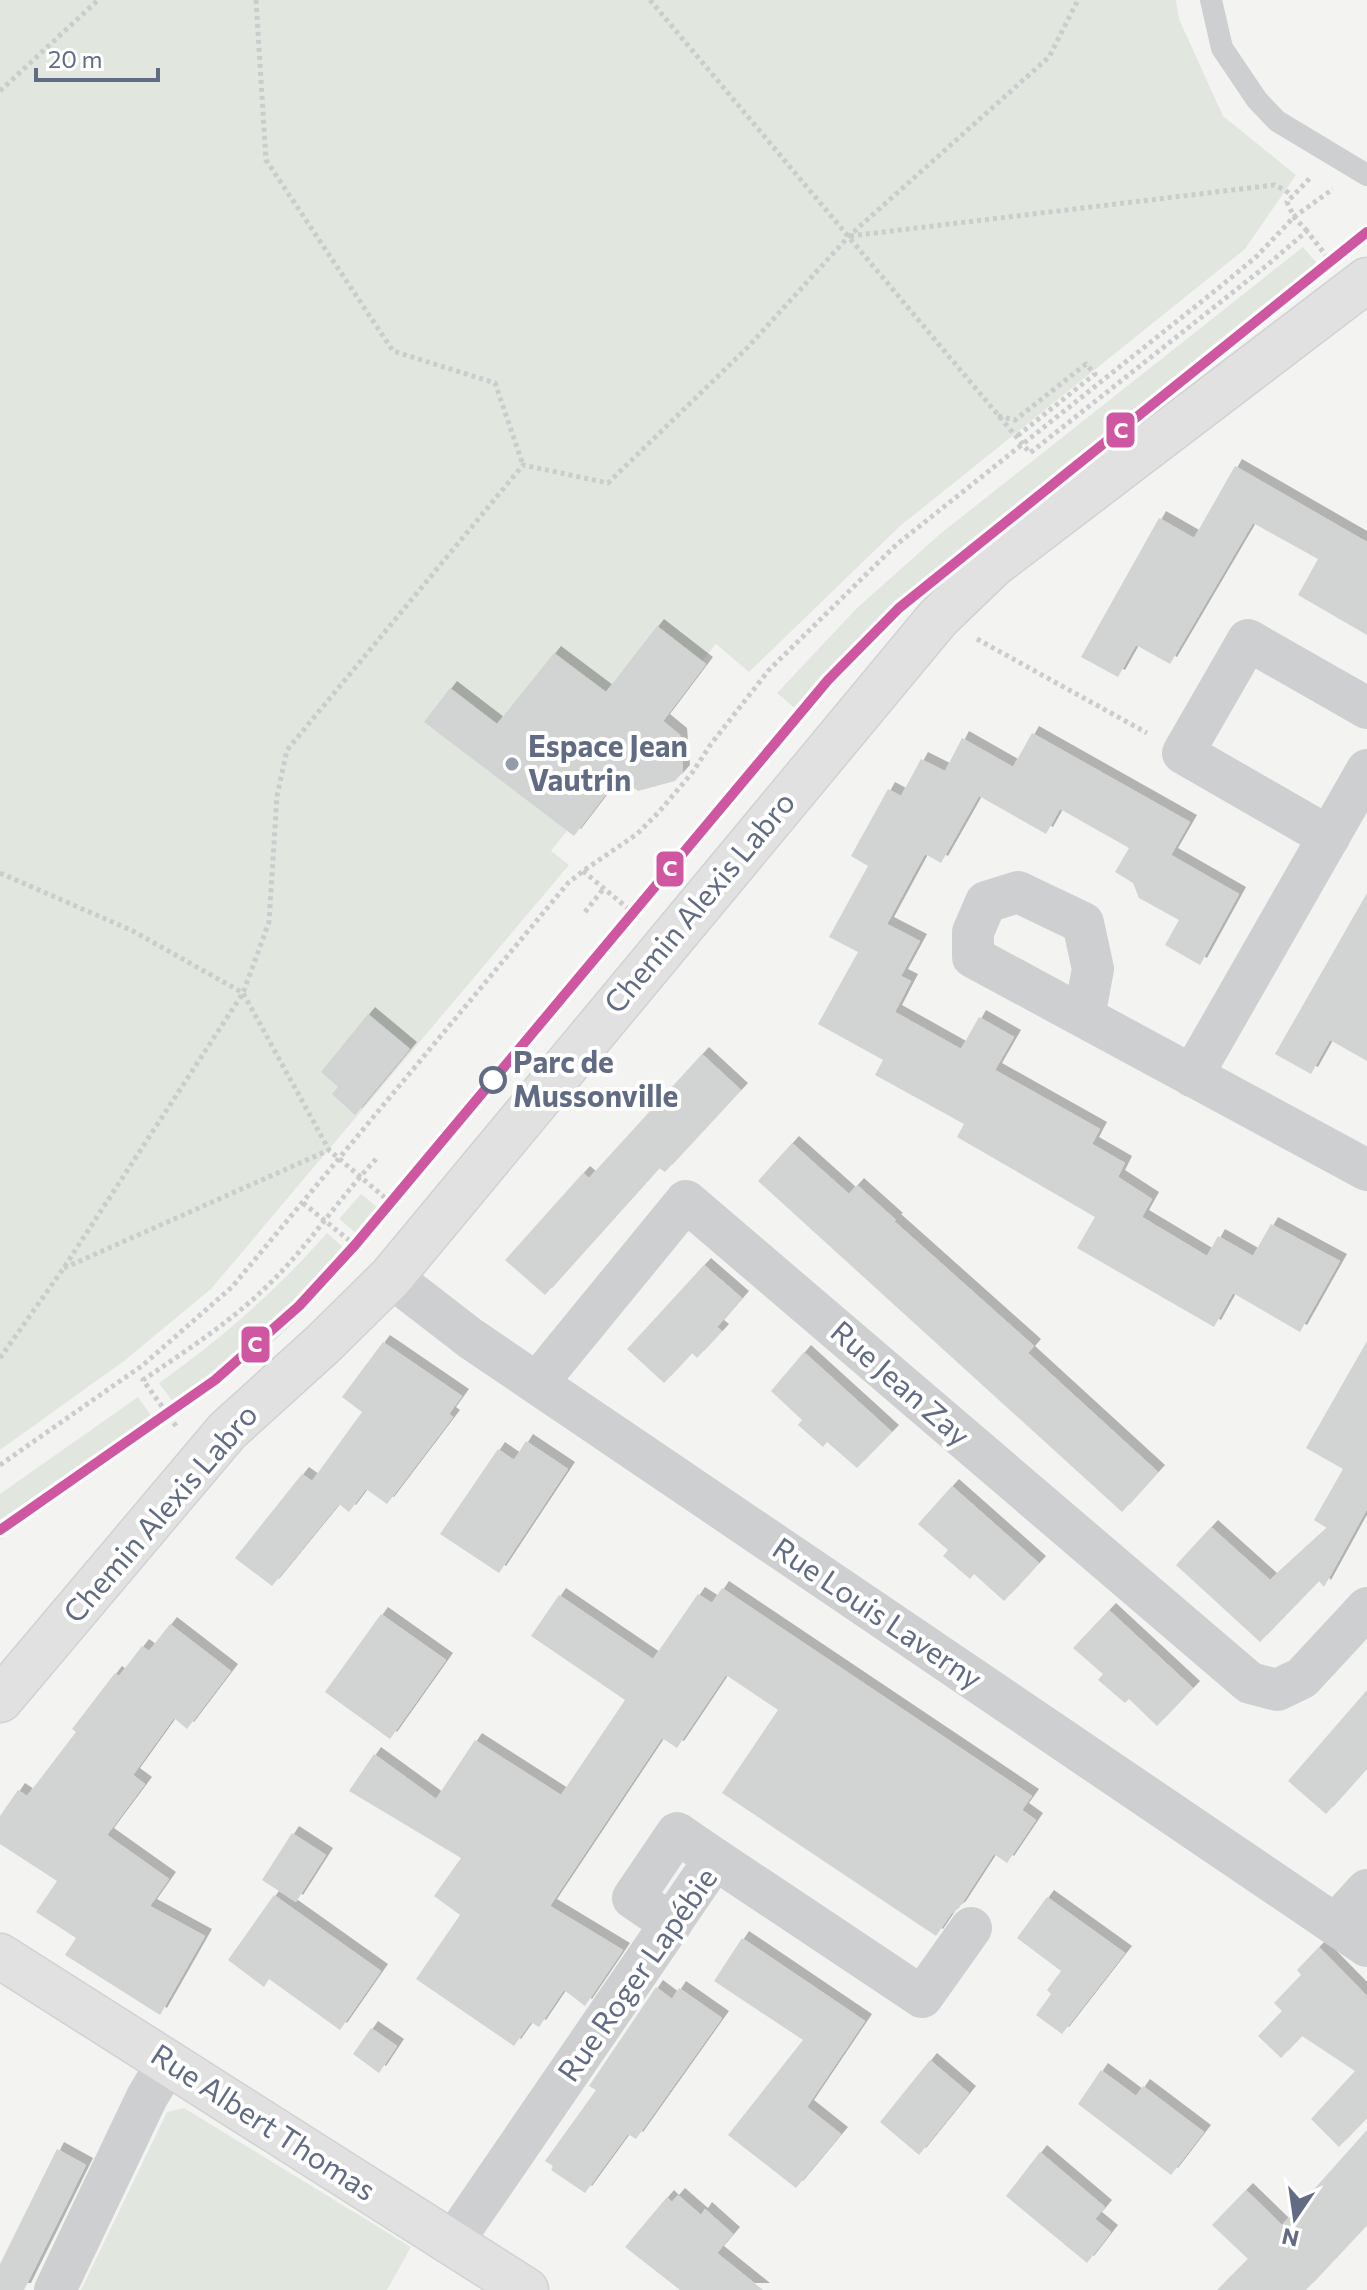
<svg xmlns="http://www.w3.org/2000/svg" width="1367" height="2290" viewBox="0 0 1367 2290" font-family="Commissioner,sans-serif">
<style>
.green{fill:#e1e7df}
.building{fill:#d2d3d3;filter:url(#shadow)}
.lines{fill:none;stroke-linecap:round;stroke-linejoin:round}
.secondary-casing{stroke:#d0d2d3;stroke-width:47}
.path{stroke:#cbcccc;stroke-width:5;stroke-dasharray:4 4;stroke-linecap:butt}
.lane{stroke:#cecfd0;stroke-width:22}
.street{stroke:#cecfd0;stroke-width:42}
.secondary{stroke:#e1e1e2;stroke-width:44}
.tram-1-casing{stroke:#fff;stroke-width:16}
.tram-1{stroke:#cf56a0;stroke-width:10}
.poi-dot{fill:#949baa;stroke:#fff;stroke-width:3}
.stop-dot{fill:#fff;stroke:#616b84;stroke-width:4}
.labels{text-anchor:middle;stroke-width:8;stroke-linejoin:round;paint-order:stroke}
.poi-label{font-size:30px;font-weight:bold;fill:#616b84;stroke:#fff;text-anchor:start}
.street-label{font-size:30px;fill:#616b84;stroke:#fff}
.stop-label{font-size:30px;font-weight:bold;fill:#616b84;stroke:#fff;text-anchor:start}
.line-badge{stroke:#fff;stroke-width:3}
.badge-label{font-size:22px;text-anchor:middle;font-weight:bold;fill:#fff}
</style>
<defs>
<filter id="shadow"><feDropShadow dx="7" dy="-7" stdDeviation="0" flood-color="#0004"/></filter>
</defs>
<rect width="100%" height="100%" fill="#f3f4f1"/>
<g class="green">
<path d="M 0,0 L 1176,0 L 1179,19 L 1223,116 L 1296,175 L 1245,249 L 899,527 L 749,672 L 716,644 L 551,851 L 569,865 L 211,1289 L 124,1361 L 0,1450 Z"/>
<path d="M 1303,247 L 1326,274 L 934,587 L 875,641 L 805,717 L 777,693 L 857,608 L 940,534 Z"/>
<path d="M 361,1194 L 389,1217 L 367,1242 L 339,1219 Z"/>
<path d="M 327,1233 L 354,1257 C 329,1285 304,1314 276,1339 C 246,1366 214,1390 181,1413 L 159,1383 C 221,1339 277,1290 327,1233 Z"/>
<path d="M 138,1397 L 160,1428 L 0,1539 L 0,1494 Z"/>
<path d="M 184,2108 L 411,2247 L 387,2290 L 81,2290 L 167,2112 Z"/>
</g>
<g class="building">
<path d="M 1235,466 L 1367,542 L 1367,635 L 1298,595 L 1318,559 L 1253,523 L 1170,664 L 1136,645 L 1118,677 L 1081,657 L 1159,518 L 1194,538 Z"/>
<path d="M 657,626 L 706,664 L 663,721 L 680,735 L 683,772 L 675,781 L 638,791 L 619,777 L 574,836 L 424,722 L 450,688 L 497,724 L 554,653 L 606,692 Z"/>
<path d="M 1032,733 L 1190,822 L 1171,855 L 1239,894 L 1200,965 L 1165,945 L 1179,920 L 1139,898 L 1133,883 L 1115,872 L 1129,848 L 1060,809 L 1046,834 L 979,796 L 941,863 L 925,854 L 887,924 L 920,941 L 901,976 L 911,981 L 895,1012 L 961,1049 L 979,1017 L 1014,1037 L 995,1070 L 1100,1129 L 1092,1144 L 1125,1163 L 1118,1177 L 1152,1199 L 1142,1217 L 1207,1256 L 1218,1236 L 1253,1256 L 1271,1224 L 1340,1261 L 1300,1332 L 1233,1293 L 1214,1327 L 1077,1248 L 1095,1217 L 957,1137 L 964,1124 L 875,1075 L 883,1060 L 818,1024 L 858,952 L 829,937 L 868,866 L 851,856 L 888,789 L 901,796 L 921,759 L 945,771 L 962,738 L 1013,767 Z"/>
<path d="M 1367,893 L 1367,1061 L 1330,1040 L 1311,1074 L 1275,1054 Z"/>
<path d="M 368,1014 L 410,1049 L 355,1115 L 332,1094 L 338,1087 L 321,1072 Z"/>
<path d="M 702,1054 L 741,1090 L 665,1172 L 659,1168 L 545,1295 L 505,1260 L 583,1173 L 589,1178 Z"/>
<path d="M 792,1143 L 849,1194 L 857,1185 L 896,1220 L 894,1221 L 1034,1346 L 1028,1353 L 1158,1472 L 1122,1512 L 758,1181 Z"/>
<path d="M 704,1265 L 742,1298 L 717,1327 L 722,1331 L 697,1358 L 692,1353 L 664,1383 L 627,1349 Z"/>
<path d="M 1367,1341 L 1367,1509 L 1324,1587 L 1319,1581 L 1260,1642 L 1176,1565 L 1211,1527 L 1270,1580 L 1327,1528 L 1314,1520 L 1343,1469 L 1306,1448 Z"/>
<path d="M 383,1342 L 462,1396 L 449,1414 L 453,1417 L 387,1504 L 366,1489 L 349,1512 L 339,1504 L 272,1586 L 235,1558 L 302,1474 L 312,1481 L 362,1412 L 342,1397 Z"/>
<path d="M 804,1352 L 892,1432 L 857,1468 L 827,1442 L 823,1447 L 798,1425 L 802,1420 L 771,1391 Z"/>
<path d="M 526,1441 L 568,1469 L 499,1573 L 440,1534 L 498,1449 L 514,1460 Z"/>
<path d="M 952,1486 L 1039,1563 L 1004,1601 L 974,1574 L 970,1579 L 943,1556 L 948,1550 L 918,1524 Z"/>
<path d="M 722,1588 L 1032,1796 L 1022,1810 L 1036,1820 L 1007,1863 L 994,1854 L 959,1908 L 951,1914 L 936,1936 L 722,1793 L 778,1710 L 726,1675 L 677,1748 L 662,1738 L 550,1906 L 623,1950 L 585,2006 L 564,1990 L 539,2027 L 531,2022 L 514,2046 L 416,1979 L 460,1915 L 434,1896 L 461,1858 L 349,1791 L 374,1754 L 436,1799 L 475,1740 L 561,1795 L 625,1700 L 531,1636 L 559,1595 L 653,1659 L 698,1594 L 712,1603 Z"/>
<path d="M 1109,1610 L 1193,1688 L 1157,1726 L 1129,1699 L 1125,1703 L 1098,1680 L 1103,1674 L 1073,1648 Z"/>
<path d="M 381,1614 L 446,1660 L 390,1739 L 325,1692 Z"/>
<path d="M 170,1624 L 231,1671 L 187,1729 L 174,1718 L 133,1775 L 145,1784 L 107,1835 L 169,1879 L 150,1906 L 205,1936 L 160,2015 L 65,1955 L 76,1938 L 36,1912 L 57,1881 L 0,1844 L 0,1816 L 18,1790 L 27,1796 L 76,1732 L 72,1729 L 115,1673 L 119,1676 L 142,1646 L 149,1651 Z"/>
<path d="M 1367,1690 L 1367,1768 L 1326,1814 L 1288,1781 Z"/>
<path d="M 292,1833 L 326,1855 L 296,1902 L 262,1880 Z"/>
<path d="M 274,1895 L 381,1971 L 340,2030 L 269,1979 L 264,1987 L 228,1960 Z"/>
<path d="M 1047,1897 L 1125,1953 L 1062,2034 L 1036,2015 L 1051,1994 L 1047,1990 L 1061,1971 L 1017,1938 Z"/>
<path d="M 742,1938 L 865,2021 L 807,2107 L 841,2134 L 796,2188 L 728,2135 L 803,2040 L 714,1981 Z"/>
<path d="M 1319,1947 L 1367,1996 L 1367,2118 L 1339,2147 L 1311,2119 L 1355,2071 L 1302,2036 L 1281,2058 L 1258,2036 L 1282,2011 L 1274,2003 L 1301,1975 L 1297,1970 Z"/>
<path d="M 656,1987 L 672,1999 L 679,1988 L 722,2018 L 636,2139 L 628,2134 L 585,2193 L 551,2170 L 553,2166 L 545,2161 L 596,2090 L 589,2086 Z"/>
<path d="M 371,2028 L 397,2046 L 379,2073 L 353,2054 Z"/>
<path d="M 930,2060 L 969,2093 L 919,2155 L 880,2122 Z"/>
<path d="M 1101,2070 L 1136,2096 L 1143,2086 L 1204,2132 L 1171,2175 L 1078,2104 Z"/>
<path d="M 1367,2130 L 1367,2225 L 1306,2290 L 1217,2290 L 1248,2259 L 1212,2225 L 1246,2190 L 1282,2225 Z"/>
<path d="M 57,2149 L 86,2165 L 24,2290 L 0,2290 L 0,2264 Z"/>
<path d="M 1040,2152 L 1105,2207 L 1095,2219 L 1111,2232 L 1087,2263 L 1006,2196 Z"/>
<path d="M 678,2195 L 701,2215 L 705,2209 L 733,2234 L 717,2253 L 763,2290 L 680,2290 L 625,2247 L 667,2197 L 672,2202 Z"/>
</g>
<g class="lines">
<defs>
<g id="secondary">
<path d="M 0,1700 L 227,1431 L 323,1344 L 391,1277 L 938,618 L 993,565 L 1367,280"/>
<path d="M 0,1956 L 526,2290"/>
</g>
</defs>
<use href="#secondary" class="secondary-casing"/>
<g class="path">
<path d="M 256,0 L 266,160 L 393,351 L 495,383 L 523,465"/>
<path d="M 650,0 L 1030,453 L 1266,266 L 1307,231 L 1327,257"/>
<path d="M 0,91 L 98,0"/>
<path d="M 1307,231 L 1294,217 L 1287,202 L 1312,176"/>
<path d="M 850,236 L 1274,185 L 1285,190 L 1292,196"/>
<path d="M 998,416 L 1015,420 L 1086,364 L 1095,374 L 1016,437"/>
<path d="M 977,639 L 1147,733"/>
<path d="M 583,871 L 637,916"/>
<path d="M 0,873 L 133,931 L 243,993 L 329,1150 L 397,1208"/>
<path d="M 585,912 L 604,888"/>
<path d="M 303,1203 L 361,1250"/>
<path d="M 64,1268 L 329,1150"/>
<path d="M 0,1358 L 63,1269 L 243,993 L 269,922 L 277,796 L 287,750 L 523,465 L 608,483 L 747,348 L 849,236 L 1049,57 L 1078,0"/>
<path d="M 176,1426 L 143,1380 C 184,1352 226,1325 262,1291 C 305,1251 336,1202 376,1159"/>
<path d="M 0,1465 L 143,1365 L 232,1287 L 568,883 L 583,871 L 637,834 L 658,813 L 692,773 L 711,744 L 769,670 L 896,545 L 1216,290 L 1256,257 L 1294,217 L 1333,189"/>
</g>
<path class="lane" d="M 1211,0 L 1222,48 L 1257,100 L 1277,121 L 1367,175"/>
<g class="street">
<path d="M 1329,837 L 1183,753 L 1248,640 L 1367,708"/>
<path d="M 1084,1017 L 1093,969 L 1083,923 L 1018,892 L 986,902 L 973,932 L 973,957 L 1367,1170"/>
<path d="M 1192,1076 L 1367,770"/>
<path d="M 391,1277 L 470,1338 L 1367,1946"/>
<path d="M 537,1383 L 686,1201 L 1250,1683 L 1277,1690 L 1302,1678 L 1367,1608"/>
<path d="M 671,1924 L 633,1898 L 677,1833 L 715,1859"/>
<path d="M 1336,1924 L 1367,1890"/>
<path d="M 452,2243 L 715,1859 L 922,1997 L 971,1928"/>
<path d="M 55,2290 L 147,2097 L 168,2062"/>
</g>
<use href="#secondary" class="secondary"/>
<defs>
<path id="tram-1" d="M 0,1530 L 215,1380 L 299,1306 L 355,1245 L 828,680 L 899,608 L 1367,232"/>
</defs>
<use href="#tram-1" class="tram-1-casing"/>
<use href="#tram-1" class="tram-1"/>
</g>
<circle class="poi-dot" cx="512" cy="764" r="8"/>
<circle class="stop-dot" cx="493" cy="1080" r="12"/>
<g class="labels">
<g class="poi-label">
<text x="528" y="757">Espace Jean<tspan x="528" dy="34">Vautrin</tspan></text>
</g>
<g class="street-label">
<text transform="translate(700 903) rotate(-50)" y="10">Chemin Alexis Labro</text>
<text transform="translate(900 1384) rotate(41)" y="10">Rue Jean Zay</text>
<text transform="translate(161 1514) rotate(-49)" y="10">Chemin Alexis Labro</text>
<text transform="translate(877 1614) rotate(34)" y="10">Rue Louis Laverny</text>
<text transform="translate(638 1975) rotate(-55)" y="10">Rue Roger Lapébie</text>
<text transform="translate(263 2123) rotate(33)" y="10">Rue Albert Thomas</text>
</g>
<g class="stop-label">
<text x="513" y="1073">Parc de<tspan x="513" dy="34">Mussonville</tspan></text>
</g>
</g>
<g class="line-badge">
<rect x="1105" y="411" width="31" height="38" rx="8" fill="#cf56a0"/>
<rect x="655" y="850" width="30" height="38" rx="8" fill="#cf56a0"/>
<rect x="240" y="1325" width="31" height="39" rx="8" fill="#cf56a0"/>
</g>
<g class="badge-label">
<text x="1121" y="438">C</text>
<text x="670" y="876">C</text>
<text x="255" y="1352">C</text>
</g>
<g transform="translate(1295 2218) rotate(193)" stroke="#ffffff" stroke-width="6" paint-order="stroke">
<path d="M0-6L14 30L0 20L-14 30Z" fill="#616b84"/>
<text y="-12" font-size="22" font-weight="bold" text-anchor="middle" fill="#616b84">N</text>
</g>
<path d="M36 68v12h122v-12" fill="none" stroke="#616b84" stroke-width="4"/>
<text x="48" y="68" font-size="24" fill="#616b84" stroke="#ffffff" stroke-width="6" paint-order="stroke">20 m</text>
</svg>
